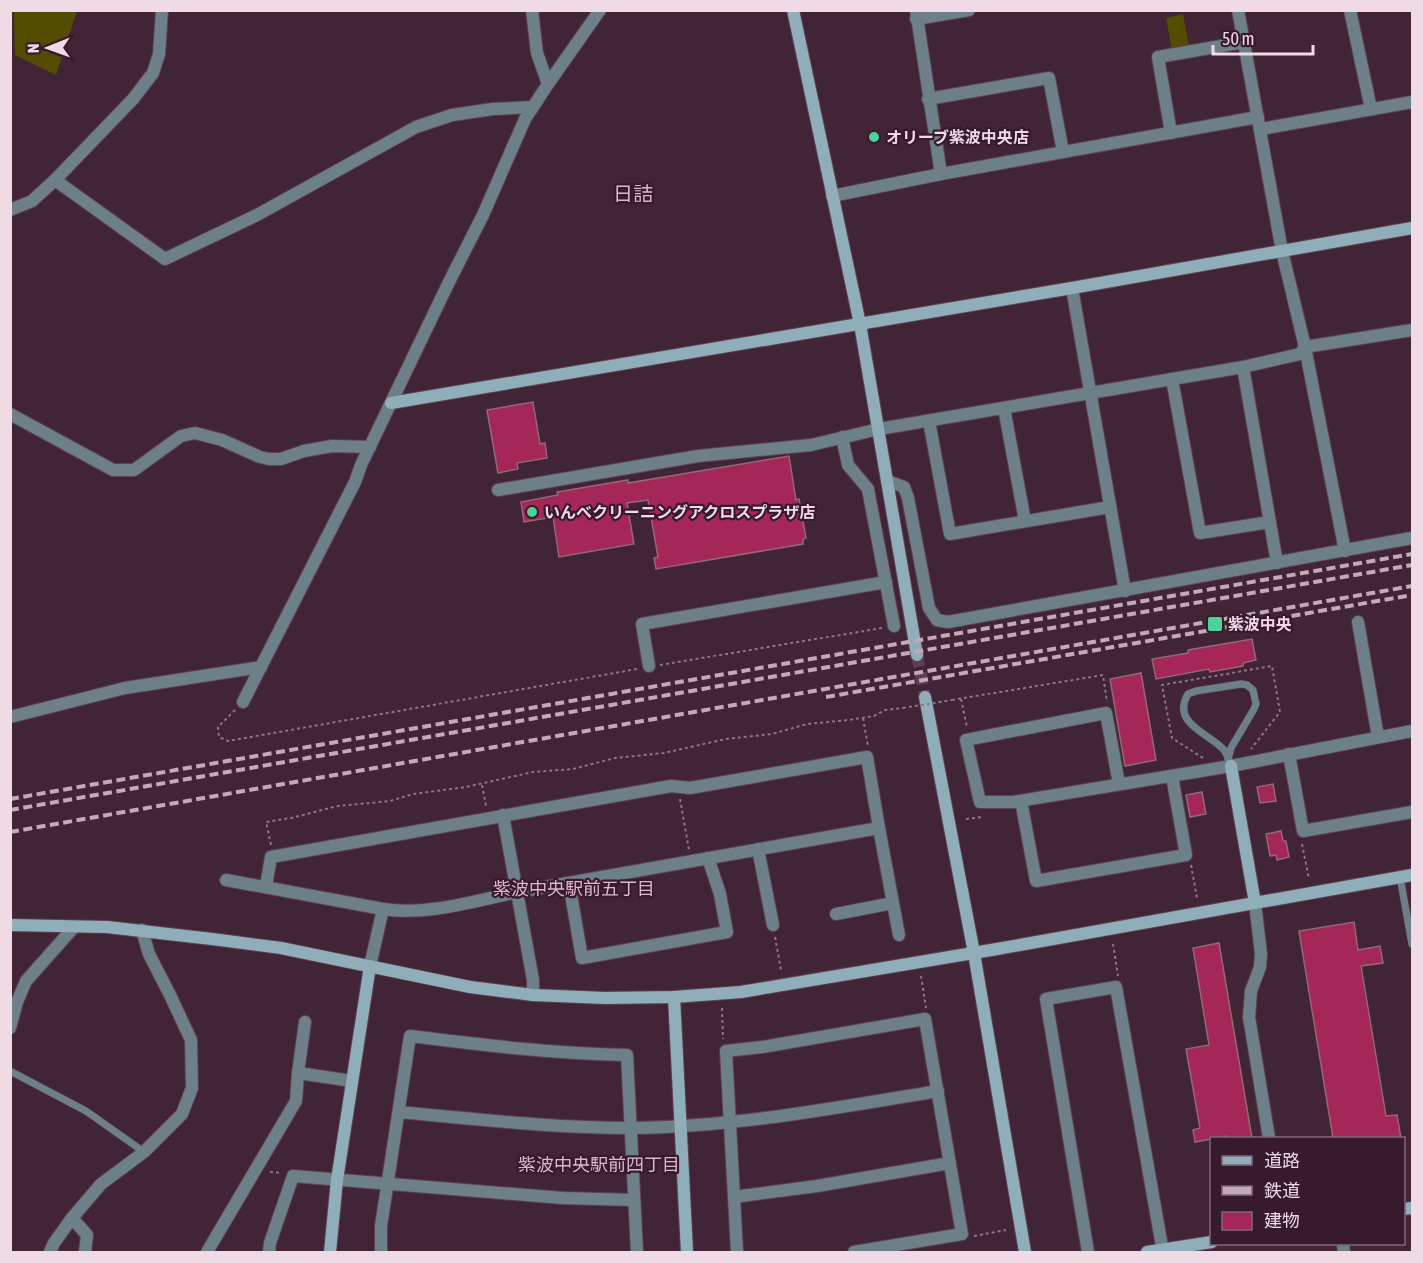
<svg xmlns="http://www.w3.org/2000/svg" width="1423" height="1263" viewBox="0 0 1423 1263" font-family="'Asap Condensed','Noto Sans JP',sans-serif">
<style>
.green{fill:#544c01}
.building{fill:#a52757;stroke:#936973;stroke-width:1.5}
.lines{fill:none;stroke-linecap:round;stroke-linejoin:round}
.secondary-tunnel{stroke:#5c3f51;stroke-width:12;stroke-dasharray:12 6;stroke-linecap:butt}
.lane-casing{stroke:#5e4153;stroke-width:8}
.street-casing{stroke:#5e4153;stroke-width:14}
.secondary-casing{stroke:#5e4153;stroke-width:14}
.path{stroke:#8e7484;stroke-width:2;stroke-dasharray:3 3;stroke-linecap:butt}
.lane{stroke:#6d8088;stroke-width:7}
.street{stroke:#6d8088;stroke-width:12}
.secondary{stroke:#8faeba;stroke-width:12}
.rail{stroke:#c2aab8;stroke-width:4;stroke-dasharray:9 4.5;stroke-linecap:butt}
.path-bridge{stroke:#8e7484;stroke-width:2;stroke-dasharray:3 3;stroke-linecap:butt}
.poi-dot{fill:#4ad49c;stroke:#381a2d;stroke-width:2}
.labels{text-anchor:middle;stroke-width:4.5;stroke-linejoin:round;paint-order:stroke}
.poi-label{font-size:16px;font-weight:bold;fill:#efdae6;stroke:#381a2d;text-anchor:start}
.neighbourhood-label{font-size:18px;fill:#ddb5cc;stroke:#381a2d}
.quarter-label{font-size:20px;fill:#ddb5cc;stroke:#381a2d}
</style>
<rect width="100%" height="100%" fill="#422437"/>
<g class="green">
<path d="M 14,11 L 77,11 L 56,75 L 15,55 Z"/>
<path d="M 1183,14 L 1189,46 L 1172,50 L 1166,18 Z"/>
</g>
<g class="building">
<path d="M 533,402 L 540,444 L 545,443 L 547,458 L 517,463 L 518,469 L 498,473 L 487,410 Z"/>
<path d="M 789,456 L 796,500 L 799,499 L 806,538 L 803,539 L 803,544 L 656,569 L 654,558 L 658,557 L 648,500 L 627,503 L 634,544 L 559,557 L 553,517 L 524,522 L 521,502 L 558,495 L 557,492 L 628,480 L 628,483 Z"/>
<path d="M 1252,639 L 1256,660 L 1243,663 L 1243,666 L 1210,672 L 1209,669 L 1156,679 L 1152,659 L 1188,653 L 1188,650 Z"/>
<path d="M 1141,673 L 1156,760 L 1125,766 L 1110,679 Z"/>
<path d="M 1273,784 L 1276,801 L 1260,803 L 1257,787 Z"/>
<path d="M 1202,792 L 1206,814 L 1190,817 L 1186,795 Z"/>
<path d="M 1281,831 L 1283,841 L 1286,841 L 1289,857 L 1277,860 L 1276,855 L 1270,856 L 1266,834 Z"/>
<path d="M 1354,922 L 1358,950 L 1380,946 L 1383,963 L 1361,966 L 1386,1116 L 1397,1115 L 1401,1138 L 1333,1138 L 1299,931 Z"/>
<path d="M 1219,943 L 1252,1138 L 1228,1138 L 1227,1136 L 1195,1142 L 1193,1130 L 1200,1128 L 1186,1049 L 1209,1045 L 1193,948 Z"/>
</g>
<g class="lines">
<path class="secondary-tunnel" d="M 917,655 L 925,697"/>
<defs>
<g id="lane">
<path d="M 1228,759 L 1231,748 L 1254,709 L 1256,704 L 1253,690 L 1247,685 L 1241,684 L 1196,691 L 1188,694 C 1171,723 1208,733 1223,749 C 1227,753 1229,760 1231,766"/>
<path d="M 1400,877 L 1412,944"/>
<path d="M 10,1071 L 86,1111 L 144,1152"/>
</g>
<g id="street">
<path d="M 532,10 L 537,53 L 548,84"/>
<path d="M 916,10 L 941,174"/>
<path d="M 1238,10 L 1282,251 L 1305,347 L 1345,551"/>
<path d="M 1350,10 L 1371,109"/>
<path d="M 916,19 L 969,10"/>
<path d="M 928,99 L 1049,78 L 1063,152"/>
<path d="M 1261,129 L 1412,102"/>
<path d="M 1171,133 L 1158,57 L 1244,42"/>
<path d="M 55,180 L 165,259 L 257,215 L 416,127 L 452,115 L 493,109 L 533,107"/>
<path d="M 832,196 L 941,174 L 1258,117"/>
<path d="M 10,210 L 32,201 L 55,180 L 133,99 L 153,73 L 159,54 L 162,10"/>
<path d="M 1072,288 L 1125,591"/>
<path d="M 1243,367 L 1277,563"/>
<path d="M 1172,379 L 1200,533 L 1270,522"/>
<path d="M 1004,408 L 1025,521"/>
<path d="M 10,414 L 113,470 L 134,470 L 181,436 L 195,433 L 222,440 L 260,457 L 269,459 L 281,459 L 304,451 L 332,446 L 370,447"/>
<path d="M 929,421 L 950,534 L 1110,507"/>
<path d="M 842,437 L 848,465 L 868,489 L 894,626"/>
<path d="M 888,481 L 904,487 L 908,498 L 929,608 L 937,620 L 948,622 L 1412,538"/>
<path d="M 498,490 L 698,456 L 811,445 L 879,429 L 1243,367 L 1300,354 L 1305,347 L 1412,330"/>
<path d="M 1358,622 L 1378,737"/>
<path d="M 649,666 L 642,624 L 886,582"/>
<path d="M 243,702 L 355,482 L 361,465 L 449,282 L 483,215 L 525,119 L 548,84 L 600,10"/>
<path d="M 10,717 L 125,688 L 261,667"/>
<path d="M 1289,754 L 1303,831 L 1412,812"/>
<path d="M 1119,784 L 1106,713 L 966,740 L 980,802 L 1013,802 L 1231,766 L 1412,731"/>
<path d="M 1021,801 L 1036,881 L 1186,855 L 1172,776"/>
<path d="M 503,815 L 533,980 L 533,995"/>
<path d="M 879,828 L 899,935"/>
<path d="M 758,849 L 773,925"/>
<path d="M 226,880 L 383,909"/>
<path d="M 569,883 L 582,958 L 727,932 L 720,894 L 708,858"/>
<path d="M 266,886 L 271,857 L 671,786 L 690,788 L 867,757 L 879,828 L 517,892 C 474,901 426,916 383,909 L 370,966"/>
<path d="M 1255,903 L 1261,954 L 1260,967 L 1251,991 L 1249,1017 L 1269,1138"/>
<path d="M 836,914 L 893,903"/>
<path d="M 10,1028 L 17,1002 L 26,981 L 74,927"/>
<path d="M 298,1073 L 305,1022"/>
<path d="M 399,1112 C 476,1119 553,1128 630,1128 C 734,1127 835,1108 938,1091"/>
<path d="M 734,1197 L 817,1186 L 950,1163"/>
<path d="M 72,1218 L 87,1235 L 85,1252"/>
<path d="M 1343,1244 L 1344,1252"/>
<path d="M 50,1252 L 54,1243 L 72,1218 L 101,1184 L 144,1152 L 182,1114 L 192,1088 L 191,1040 L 170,995 L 149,954 L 142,930"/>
<path d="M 207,1252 L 296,1101 L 298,1073 L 352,1081"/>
<path d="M 269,1252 L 270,1243 L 293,1176 L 563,1198 L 634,1200"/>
<path d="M 381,1252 L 381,1226 L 410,1036 C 483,1045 554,1054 627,1055 L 637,1252"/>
<path d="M 737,1252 L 726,1051 L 762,1047 L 925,1019 L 962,1234 L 854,1252"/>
<path d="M 1088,1252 L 1046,999 L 1116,987 L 1163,1252"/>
</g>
<g id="secondary">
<path d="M 793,10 L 860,324 L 917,655"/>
<path d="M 391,403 L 1072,288 L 1412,228"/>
<path d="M 925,697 L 974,953 L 1025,1252"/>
<path d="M 1231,766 L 1255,903"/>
<path d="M 10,925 L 107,927 L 212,939 L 281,948 L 470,987 L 533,995 L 605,998 L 674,997 L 741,992 L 997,949 L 1412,875"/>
<path d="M 674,997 L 687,1252"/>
<path d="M 1404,1209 L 1412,1208"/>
<path d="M 330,1252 L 337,1180 L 370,966"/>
<path d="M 1147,1252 L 1212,1242"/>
</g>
</defs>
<use href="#lane" class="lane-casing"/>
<use href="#street" class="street-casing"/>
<use href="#secondary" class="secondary-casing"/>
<g class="path">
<path d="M 660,665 L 882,628"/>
<path d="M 961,699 L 967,727"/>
<path d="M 952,700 L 1103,675 L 1107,702"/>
<path d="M 235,710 L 218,727 L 219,737 L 228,741 L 637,669"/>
<path d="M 863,718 L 868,746"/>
<path d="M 1203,758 L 1172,738 L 1162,685 L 1272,666 L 1280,712 L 1251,749"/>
<path d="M 482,785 L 486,806"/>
<path d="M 680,799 L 689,850"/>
<path d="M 966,819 L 983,817"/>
<path d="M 1302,844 L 1309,879"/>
<path d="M 271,845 L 266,822 L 291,818 L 338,806 L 390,801 L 413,794 L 466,787 L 533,772 L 573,769 L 615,758 L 664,753 L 726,739 L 772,734 L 807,724 L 848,720 L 874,716 L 885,710 L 903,708"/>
<path d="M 1191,865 L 1197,898"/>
<path d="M 775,937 L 781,970"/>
<path d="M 1113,944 L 1118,976"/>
<path d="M 921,976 L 926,1008"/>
<path d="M 722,1008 L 723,1039"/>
<path d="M 270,1172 L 282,1173"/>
<path d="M 974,1236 L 1006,1230"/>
</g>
<use href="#lane" class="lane"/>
<use href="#street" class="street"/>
<use href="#secondary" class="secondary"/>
<g class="rail">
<path d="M 826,697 L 1412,595"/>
<path d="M 10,799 L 1412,554"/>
<path d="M 10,810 L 1412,565"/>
<path d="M 10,832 L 1412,586"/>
</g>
<path class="path-bridge" d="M 903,708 L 952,700"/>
</g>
<g class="poi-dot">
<circle cx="874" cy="137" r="6"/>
<circle cx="532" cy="512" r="6"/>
<rect x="1207" y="616" width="16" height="16" rx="3"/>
</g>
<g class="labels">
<g class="poi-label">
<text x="886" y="143">オリーブ紫波中央店</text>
<text x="544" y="518">いんべクリーニングアクロスプラザ店</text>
<text x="1228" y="630">紫波中央</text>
</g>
<g class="neighbourhood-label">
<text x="574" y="895">紫波中央駅前五丁目</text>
<text x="599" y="1171">紫波中央駅前四丁目</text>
</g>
<g class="quarter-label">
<text x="633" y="201">日詰</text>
</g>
</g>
<rect width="1423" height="1263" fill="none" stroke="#efdae6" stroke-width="24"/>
<rect x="1210" y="1137" width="195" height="108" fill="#381a2d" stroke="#816777" stroke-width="1.5"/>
<rect x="1222" y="1156" width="30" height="9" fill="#8faeba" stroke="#816777" stroke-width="1.5"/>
<text x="1264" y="1167" font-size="18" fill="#efdae6">道路</text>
<rect x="1222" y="1186" width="30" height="9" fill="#c2aab8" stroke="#816777" stroke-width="1.5"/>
<text x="1264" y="1197" font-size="18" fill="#efdae6">鉄道</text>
<rect x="1222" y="1212" width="30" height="18" fill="#a52757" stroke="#816777" stroke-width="1.5"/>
<text x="1264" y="1227" font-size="18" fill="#efdae6">建物</text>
<g transform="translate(48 48) rotate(269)" stroke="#381a2d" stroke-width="4.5" paint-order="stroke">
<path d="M0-4.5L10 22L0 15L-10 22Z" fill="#efdae6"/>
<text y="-9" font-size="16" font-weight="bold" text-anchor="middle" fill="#efdae6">N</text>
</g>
<path d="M1213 45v9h100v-9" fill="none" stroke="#efdae6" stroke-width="3"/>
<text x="1222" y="45" font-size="18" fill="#efdae6" stroke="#381a2d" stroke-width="4.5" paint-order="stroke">50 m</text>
</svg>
